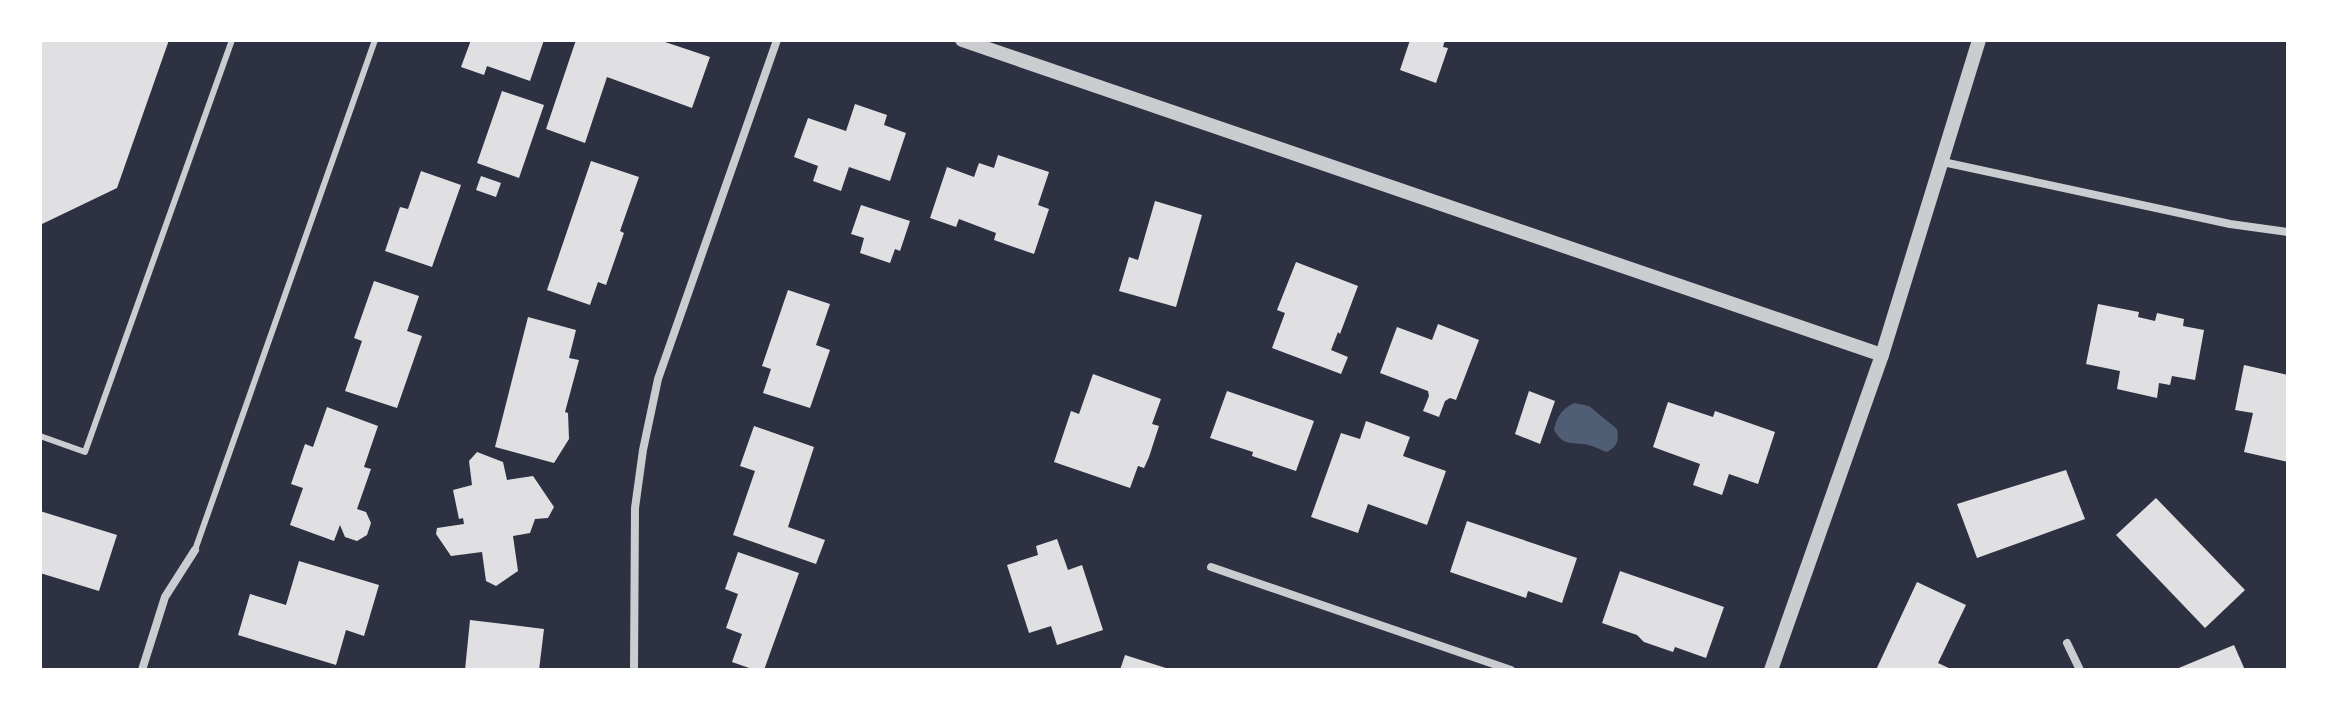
<svg xmlns="http://www.w3.org/2000/svg" width="2328" height="710" viewBox="0 0 2328 710" font-family="'Noto Serif',serif">
<style>
.water{fill:#4f5d75}
.building{fill:#e0e0e3}
.lines{fill:none;stroke-linecap:round;stroke-linejoin:round}
.service{stroke:#caccd0;stroke-width:6}
.minor{stroke:#caccd0;stroke-width:8}
.tertiary{stroke:#caccd0;stroke-width:14}
</style>
<rect width="100%" height="100%" fill="#2d3142"/>
<path class="water" d="M 1574,403 L 1589,406 L 1617,429 C 1619,440 1618,446 1607,452 C 1601,450 1594,446 1588,445 C 1571,441 1565,448 1554,430 C 1557,416 1561,410 1574,403 Z"/>
<g class="building">
<path d="M 40,40 L 169,40 L 117,188 L 40,225 Z"/>
<path d="M 471,40 L 544,40 L 530,81 L 487,66 L 484,75 L 461,67 Z"/>
<path d="M 576,40 L 605,40 L 611,42 L 612,40 L 659,40 L 710,57 L 692,108 L 607,77 L 585,143 L 546,129 Z"/>
<path d="M 1410,40 L 1445,40 L 1443,47 L 1448,48 L 1436,83 L 1400,70 Z"/>
<path d="M 502,91 L 544,105 L 519,178 L 477,163 Z"/>
<path d="M 855,104 L 887,115 L 884,125 L 906,133 L 890,181 L 849,167 L 841,191 L 813,181 L 818,166 L 794,157 L 808,118 L 846,131 Z"/>
<path d="M 998,155 L 1049,172 L 1038,205 L 1049,209 L 1034,254 L 994,240 L 996,233 L 959,219 L 956,227 L 930,218 L 947,167 L 974,177 L 979,163 L 994,168 Z"/>
<path d="M 591,161 L 639,177 L 620,231 L 624,233 L 606,285 L 598,282 L 590,305 L 547,290 Z"/>
<path d="M 421,171 L 461,185 L 432,267 L 385,251 L 400,207 L 408,209 Z"/>
<path d="M 481,176 L 501,183 L 496,197 L 476,190 Z"/>
<path d="M 1155,201 L 1202,215 L 1176,307 L 1119,291 L 1129,257 L 1138,260 Z"/>
<path d="M 861,205 L 910,221 L 900,251 L 895,249 L 890,263 L 860,253 L 864,238 L 851,234 Z"/>
<path d="M 1296,262 L 1358,286 L 1340,334 L 1338,332 L 1331,350 L 1348,357 L 1341,374 L 1272,348 L 1285,313 L 1277,310 Z"/>
<path d="M 374,281 L 419,296 L 407,331 L 422,336 L 397,408 L 345,391 L 362,341 L 354,338 Z"/>
<path d="M 788,290 L 830,304 L 816,345 L 830,350 L 810,408 L 763,393 L 771,369 L 762,366 Z"/>
<path d="M 2098,304 L 2139,312 L 2138,317 L 2155,321 L 2157,313 L 2184,319 L 2183,326 L 2204,330 L 2195,380 L 2172,376 L 2170,385 L 2159,383 L 2157,398 L 2117,389 L 2120,371 L 2086,364 Z"/>
<path d="M 528,317 L 576,330 L 569,358 L 579,360 L 565,412 L 568,413 L 569,439 L 554,463 L 495,447 Z"/>
<path d="M 1438,324 L 1479,340 L 1456,400 L 1450,398 L 1445,401 L 1439,417 L 1423,411 L 1429,396 L 1428,391 L 1380,373 L 1397,327 L 1432,340 Z"/>
<path d="M 2244,365 L 2288,375 L 2288,462 L 2244,452 L 2253,413 L 2235,410 Z"/>
<path d="M 1093,374 L 1161,399 L 1152,424 L 1159,426 L 1149,457 L 1144,468 L 1138,466 L 1130,488 L 1054,462 L 1071,411 L 1079,414 Z"/>
<path d="M 1227,391 L 1314,421 L 1296,471 L 1252,456 L 1253,452 L 1210,438 Z"/>
<path d="M 1529,391 L 1555,401 L 1540,444 L 1515,434 Z"/>
<path d="M 1668,402 L 1713,417 L 1715,411 L 1775,432 L 1758,484 L 1729,474 L 1722,495 L 1693,485 L 1700,464 L 1653,447 Z"/>
<path d="M 327,407 L 378,426 L 364,467 L 371,469 L 357,509 L 366,512 L 371,523 L 367,535 L 357,541 L 345,537 L 340,525 L 334,541 L 290,525 L 303,488 L 291,484 L 305,444 L 313,447 Z"/>
<path d="M 1366,421 L 1410,437 L 1403,456 L 1446,471 L 1427,525 L 1368,504 L 1358,533 L 1311,517 L 1341,433 L 1360,439 Z"/>
<path d="M 754,426 L 814,447 L 788,527 L 825,540 L 816,564 L 733,535 L 755,471 L 740,466 Z"/>
<path d="M 477,452 L 503,462 L 507,480 L 533,476 L 554,507 L 548,518 L 535,519 L 530,533 L 513,536 L 518,571 L 496,586 L 486,581 L 482,552 L 451,556 L 436,534 L 437,528 L 464,524 L 463,518 L 459,519 L 453,490 L 472,485 L 469,461 Z"/>
<path d="M 2066,470 L 2085,519 L 1977,558 L 1957,504 Z"/>
<path d="M 2156,498 L 2245,590 L 2205,628 L 2116,535 Z"/>
<path d="M 40,511 L 117,535 L 99,591 L 40,573 Z"/>
<path d="M 1467,521 L 1577,558 L 1562,603 L 1528,591 L 1526,598 L 1450,572 Z"/>
<path d="M 1057,539 L 1068,570 L 1082,565 L 1103,630 L 1057,645 L 1051,626 L 1029,633 L 1007,565 L 1038,555 L 1036,546 Z"/>
<path d="M 738,552 L 799,573 L 764,670 L 755,670 L 732,662 L 742,634 L 726,628 L 738,594 L 725,589 Z"/>
<path d="M 299,561 L 379,585 L 364,636 L 346,630 L 336,665 L 238,635 L 250,594 L 286,605 Z"/>
<path d="M 1620,571 L 1724,607 L 1706,658 L 1675,647 L 1673,652 L 1644,642 L 1637,635 L 1602,623 Z"/>
<path d="M 1917,582 L 1966,605 L 1938,663 L 1953,670 L 1876,670 Z"/>
<path d="M 470,620 L 544,629 L 539,670 L 465,670 Z"/>
<path d="M 2234,645 L 2245,670 L 2174,670 Z"/>
<path d="M 1125,655 L 1169,669 L 1168,670 L 1120,670 Z"/>
</g>
<g class="lines">
<g class="service">
<path d="M 40,436 L 85,452 L 232,40"/>
<path d="M 195,550 L 375,40"/>
</g>
<g class="minor">
<path d="M 1943,162 L 2230,224 L 2288,232"/>
<path d="M 1211,567 L 1511,670"/>
<path d="M 2067,643 L 2080,670"/>
<path d="M 142,670 L 165,597 L 195,550"/>
<path d="M 634,670 L 635,508 L 643,450 L 658,379 L 777,40"/>
</g>
<g class="tertiary">
<path d="M 962,40 L 1882,355"/>
<path d="M 1771,670 L 1882,355 L 1979,40"/>
</g>
</g>
<rect width="2328" height="710" fill="none" stroke="#ffffff" stroke-width="84"/>
</svg>
